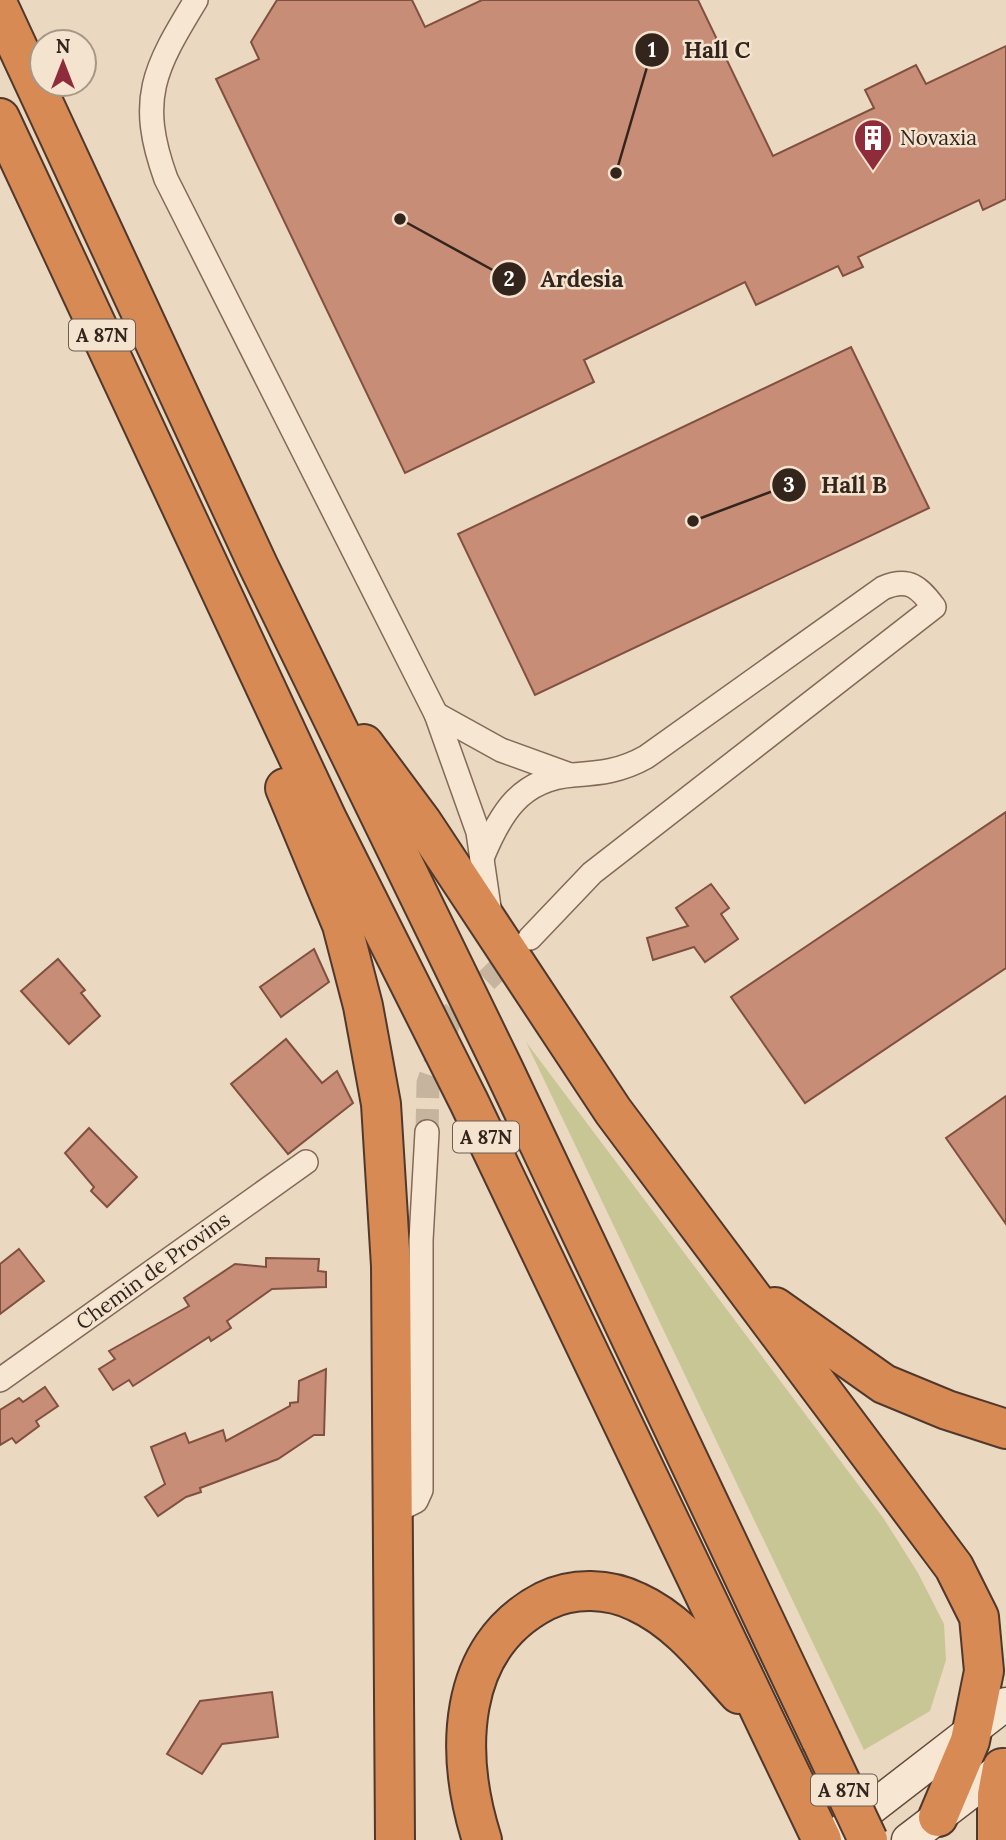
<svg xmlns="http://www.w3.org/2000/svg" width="1006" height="1840" viewBox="0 0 1006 1840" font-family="Lora,serif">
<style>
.green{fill:#c8c694}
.building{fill:#c78d77;stroke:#805040;stroke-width:2}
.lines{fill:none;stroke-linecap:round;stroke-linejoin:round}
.minor-tunnel{stroke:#c6b49f;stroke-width:23;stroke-dasharray:23 11;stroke-linecap:butt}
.minor-casing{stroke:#836959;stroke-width:26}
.secondary-casing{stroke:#644a3c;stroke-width:35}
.motorway-casing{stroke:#50382d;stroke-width:42}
.minor{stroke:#f6e6d2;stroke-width:23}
.secondary{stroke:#f6e6d2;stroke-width:32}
.motorway{stroke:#d78a53;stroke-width:38}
.motorway-bridge-casing{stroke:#50382d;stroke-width:42;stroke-linecap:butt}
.motorway-bridge{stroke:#d78a53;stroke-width:38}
.labels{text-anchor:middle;stroke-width:5;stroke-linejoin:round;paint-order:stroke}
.shield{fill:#f3e3cf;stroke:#6d5d52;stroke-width:2}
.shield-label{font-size:19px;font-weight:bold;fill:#33241c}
.poi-label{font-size:21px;fill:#33241c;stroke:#f3e3cf;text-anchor:start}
.street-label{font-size:21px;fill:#33241c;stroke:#f3e3cf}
.leader{fill:none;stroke:#33241c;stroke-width:2.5}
.callout-dot{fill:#33241c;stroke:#f3e3cf;stroke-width:2.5}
.mark-label{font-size:21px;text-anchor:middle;font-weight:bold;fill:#fff}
.callout-label{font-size:23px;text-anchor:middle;font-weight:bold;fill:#33241c;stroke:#f3e3cf;stroke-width:5;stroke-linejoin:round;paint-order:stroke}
</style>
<rect width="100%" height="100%" fill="#ebd8c0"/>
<path class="green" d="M 526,1042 L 884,1519 L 918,1573 L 944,1624 L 946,1660 L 930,1711 L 864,1750 Z"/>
<g class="building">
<path d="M 277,0 L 412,0 L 425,27 L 482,0 L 698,0 L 773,156 L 874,108 L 865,90 L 916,65 L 926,84 L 1006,46 L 1006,199 L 983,210 L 979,200 L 858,257 L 863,267 L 843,276 L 838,266 L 756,305 L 745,282 L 584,360 L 594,382 L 405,473 L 216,79 L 259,59 L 251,42 Z"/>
<path d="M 851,347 L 929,508 L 535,695 L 458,534 Z"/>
<path d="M 1006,812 L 1006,968 L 805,1103 L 731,997 Z"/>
<path d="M 711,884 L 729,908 L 721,914 L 738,939 L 705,962 L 694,947 L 653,960 L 647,938 L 688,926 L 676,908 Z"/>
<path d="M 314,949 L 329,982 L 281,1017 L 260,987 Z"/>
<path d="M 58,959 L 85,990 L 81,993 L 100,1016 L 69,1044 L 21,991 Z"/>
<path d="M 286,1039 L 322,1083 L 337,1071 L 353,1103 L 288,1154 L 231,1084 Z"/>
<path d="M 1006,1096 L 1006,1224 L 946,1138 Z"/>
<path d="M 89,1128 L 137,1177 L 107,1207 L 91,1191 L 94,1187 L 65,1153 Z"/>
<path d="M 19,1249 L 44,1281 L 0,1314 L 0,1264 Z"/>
<path d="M 266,1258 L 319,1259 L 318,1271 L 326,1272 L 326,1287 L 272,1289 L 227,1321 L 231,1328 L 211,1341 L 209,1337 L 133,1386 L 129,1380 L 113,1390 L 99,1369 L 115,1359 L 109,1351 L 189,1306 L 184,1298 L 235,1264 L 266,1267 Z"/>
<path d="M 326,1369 L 324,1435 L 314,1435 L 278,1459 L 200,1488 L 201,1492 L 186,1497 L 158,1516 L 145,1497 L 165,1484 L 151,1447 L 185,1433 L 189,1443 L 223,1430 L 226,1441 L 290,1406 L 290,1403 L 298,1402 L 299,1381 Z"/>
<path d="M 45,1387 L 58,1406 L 36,1421 L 39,1426 L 16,1443 L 12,1438 L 0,1445 L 0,1410 L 19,1398 L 23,1402 Z"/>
<path d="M 272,1692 L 278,1737 L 222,1744 L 202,1774 L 167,1754 L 200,1701 Z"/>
</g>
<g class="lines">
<path class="minor-tunnel" d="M 427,1132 L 428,1083 L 452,1014 L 518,950"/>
<defs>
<g id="minor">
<path d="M 196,0 C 154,69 137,99 166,179 L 436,714 L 478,832 L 490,914"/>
<path d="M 436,714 L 501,750 L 570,775"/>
<path d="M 482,858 C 500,814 520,779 573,775 C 601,773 621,771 646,757 L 883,588 C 909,577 919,587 934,607 L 592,873 L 530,938"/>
<path d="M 0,1380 L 306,1162"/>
<path d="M 394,1512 L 416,1501 L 421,1490 L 421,1240 L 427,1132"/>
</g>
<g id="secondary">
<path d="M 830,1840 L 1006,1704"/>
<path d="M 908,1840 L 1006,1765"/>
</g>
<g id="motorway">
<path d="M 0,9 L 258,565 L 504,1070 L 821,1740"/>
<path d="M 0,118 L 327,819 L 469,1102 L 822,1840"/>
<path d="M 364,744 L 422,822 L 613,1111 L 954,1567 L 979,1617 L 984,1671 L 970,1741 L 938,1817"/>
<path d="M 285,788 L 342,925 L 363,1006 L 381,1104 L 391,1266 L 395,1840"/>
<path d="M 775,1307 L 884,1384 L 947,1410 L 1006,1429"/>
<path d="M 482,1840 C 455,1755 455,1647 545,1601 C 573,1587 609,1588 637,1602 C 679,1621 708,1660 739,1694"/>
<path d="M 997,1840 L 997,1795 L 1002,1768"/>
</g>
</defs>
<use href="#minor" class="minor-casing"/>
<use href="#secondary" class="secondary-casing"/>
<use href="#motorway" class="motorway-casing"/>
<use href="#minor" class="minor"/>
<use href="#secondary" class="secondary"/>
<use href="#motorway" class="motorway"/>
<defs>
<path id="motorway-bridge" d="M 821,1740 L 868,1840"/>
</defs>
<use href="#motorway-bridge" class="motorway-bridge-casing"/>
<use href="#motorway-bridge" class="motorway-bridge"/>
</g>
<defs>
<symbol id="building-pin" viewBox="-11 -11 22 30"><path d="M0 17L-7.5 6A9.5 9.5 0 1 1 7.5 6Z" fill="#8e2c3b" stroke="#f3e3cf"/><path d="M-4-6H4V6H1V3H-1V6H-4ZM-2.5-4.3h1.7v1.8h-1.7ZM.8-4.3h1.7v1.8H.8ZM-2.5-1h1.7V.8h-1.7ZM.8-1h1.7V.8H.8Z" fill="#fff"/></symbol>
</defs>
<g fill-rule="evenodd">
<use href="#building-pin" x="851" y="116" width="44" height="60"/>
</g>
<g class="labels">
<g class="shield">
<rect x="69" y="319.5" width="66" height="31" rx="5"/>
<rect x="453" y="1121.5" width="66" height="31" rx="5"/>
<rect x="811" y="1774.5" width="66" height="31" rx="5"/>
</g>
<g class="shield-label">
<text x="102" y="342">A 87N</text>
<text x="486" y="1144">A 87N</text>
<text x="844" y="1797">A 87N</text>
</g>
<g class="poi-label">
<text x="900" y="145">Novaxia</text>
</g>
<g class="street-label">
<text transform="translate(153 1271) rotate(-36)" y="7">Chemin de Provins</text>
</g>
</g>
<path class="leader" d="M616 173L652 50M400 219L509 279M693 521L789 485"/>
<g class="callout-dot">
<circle cx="616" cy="173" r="7"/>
<circle cx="400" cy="219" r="7"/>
<circle cx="693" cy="521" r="7"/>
<circle cx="652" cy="50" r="18"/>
<circle cx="509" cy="279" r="18"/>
<circle cx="789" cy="485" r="18"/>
</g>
<g class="mark-label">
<text x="652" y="57">1</text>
<text x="509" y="286">2</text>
<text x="789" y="492">3</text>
</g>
<g class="callout-label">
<text x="717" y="58">Hall C</text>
<text x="582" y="287">Ardesia</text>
<text x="854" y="493">Hall B</text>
</g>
<g transform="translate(63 63)"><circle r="33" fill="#f3e3cf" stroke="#a69787" stroke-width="2"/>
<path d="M0-5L12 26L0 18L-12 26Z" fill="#8e2c3b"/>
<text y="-10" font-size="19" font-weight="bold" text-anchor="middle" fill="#33241c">N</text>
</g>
</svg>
